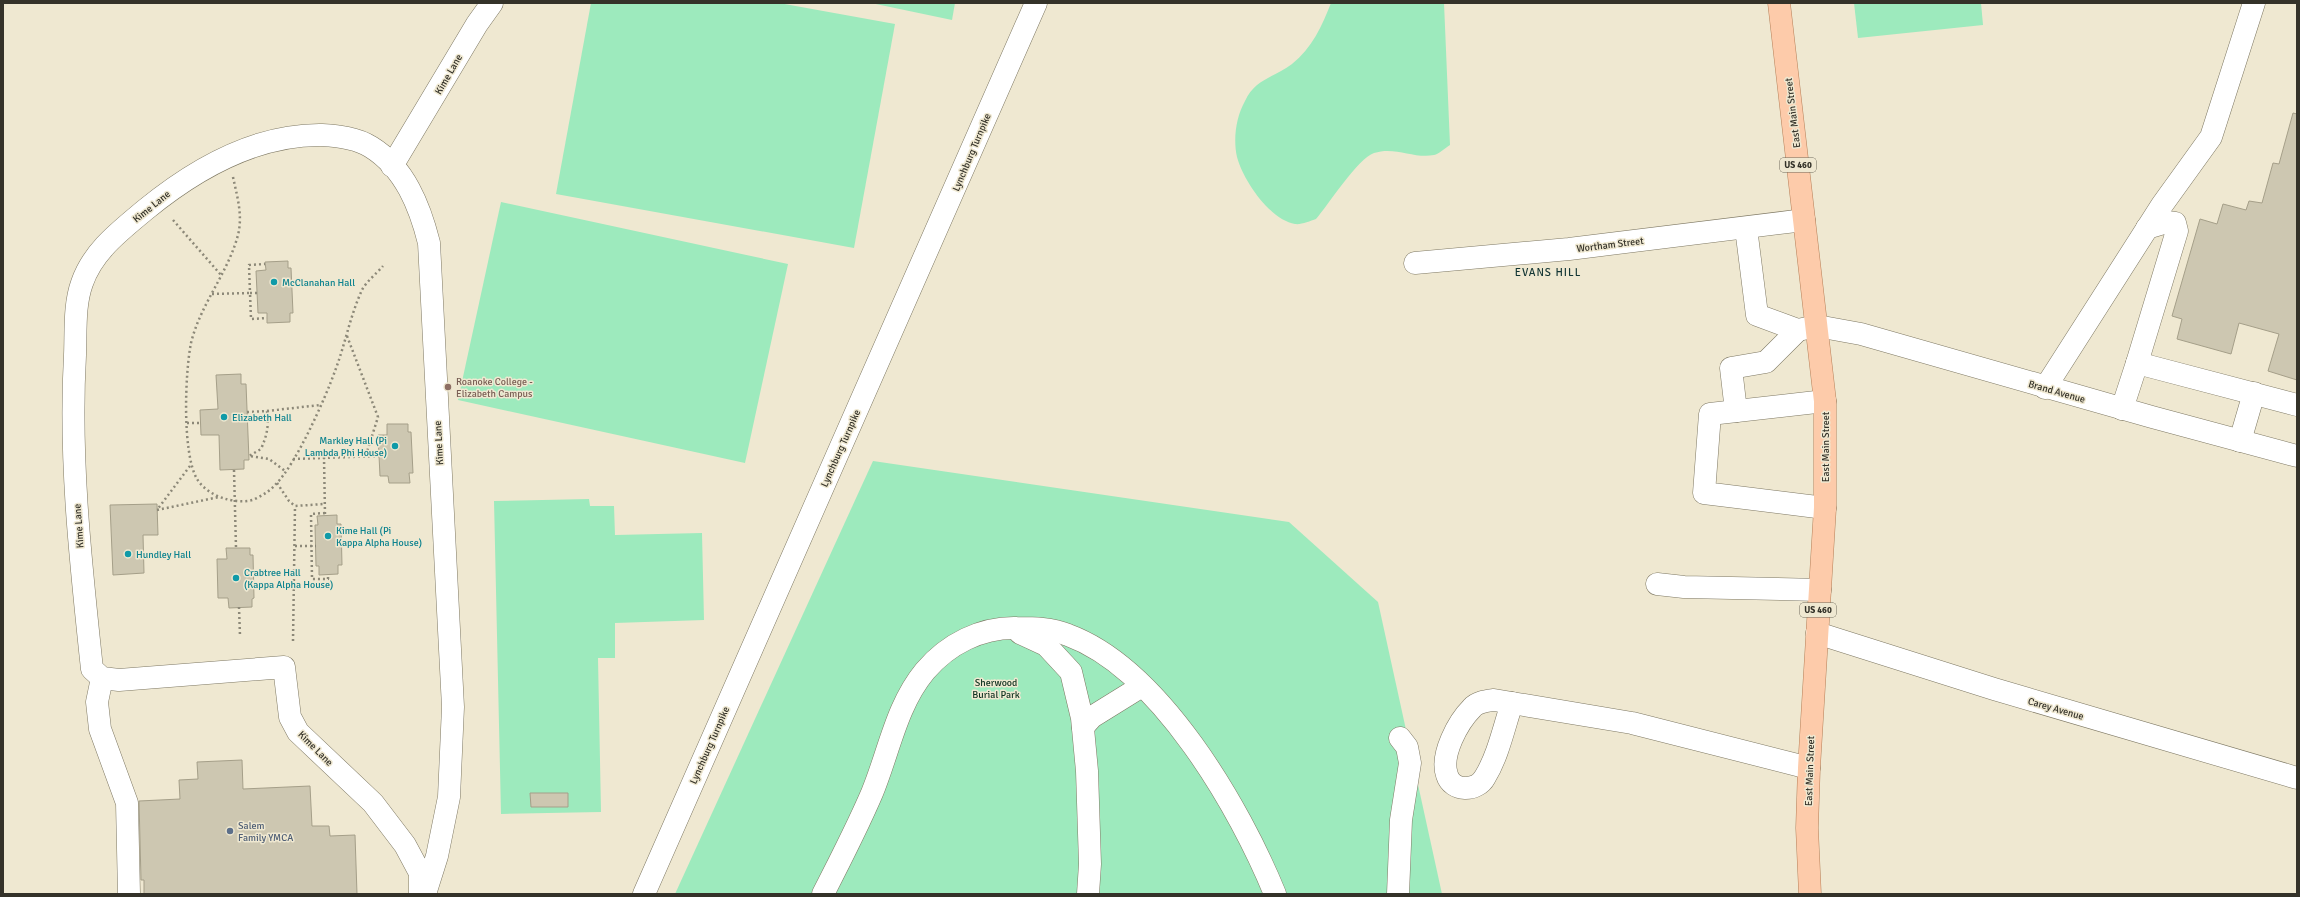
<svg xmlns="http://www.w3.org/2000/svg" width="2300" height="897" viewBox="0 0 2300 897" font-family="Signika,sans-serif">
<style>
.green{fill:#9deabd}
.building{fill:#cdc7b1;stroke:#a59f89}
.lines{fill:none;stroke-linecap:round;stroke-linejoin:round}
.minor-casing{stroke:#7e7863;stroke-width:23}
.major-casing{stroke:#b57f58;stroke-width:23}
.path{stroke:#8c8878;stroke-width:2.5;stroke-dasharray:2 3;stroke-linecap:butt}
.minor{stroke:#fff;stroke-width:22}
.major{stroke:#fdcbaa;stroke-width:22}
.culture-dot{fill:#0f9aa8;stroke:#efe8d1;stroke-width:1.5}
.education-dot{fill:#8d6e63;stroke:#efe8d1;stroke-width:1.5}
.service-dot{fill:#5c6f8a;stroke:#efe8d1;stroke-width:1.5}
.labels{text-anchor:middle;stroke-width:3;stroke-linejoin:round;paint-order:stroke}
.shield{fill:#efe8d1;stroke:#6c695b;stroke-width:1}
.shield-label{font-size:9px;font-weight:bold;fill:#343229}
.street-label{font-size:10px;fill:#343229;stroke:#efe8d1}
.culture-label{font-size:10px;fill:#0d838f;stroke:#efe8d1;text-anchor:start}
.education-label{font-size:10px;fill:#785e54;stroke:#efe8d1;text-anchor:start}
.park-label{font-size:10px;fill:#0f3220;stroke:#efe8d1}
.service-label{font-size:10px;fill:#4e5e75;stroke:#efe8d1;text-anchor:start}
.neighbourhood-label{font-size:11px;letter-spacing:1px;fill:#123534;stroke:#efe8d1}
</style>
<rect width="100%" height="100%" fill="#efe8d1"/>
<g class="green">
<path d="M 591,3 L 779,3 L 895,24 L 854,248 L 556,194 Z"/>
<path d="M 871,3 L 955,3 L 952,20 Z"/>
<path d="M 1331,3 L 1444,3 L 1450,145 C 1445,148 1439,154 1434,155 C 1414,159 1395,146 1374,153 C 1358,158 1328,205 1316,219 C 1310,221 1301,225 1295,224 C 1270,220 1243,180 1237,157 C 1233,139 1236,117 1245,101 C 1255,79 1275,77 1292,64 C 1312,48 1322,26 1331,3 Z"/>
<path d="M 1854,3 L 1981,3 L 1983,25 L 1858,38 Z"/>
<path d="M 501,202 L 788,264 L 745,463 L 458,400 Z"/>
<path d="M 873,461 L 1289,522 L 1378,602 L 1442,894 L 675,894 Z"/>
<path d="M 589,499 L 590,506 L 614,506 L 615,535 L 702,533 L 704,620 L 615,623 L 615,658 L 598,658 L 601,812 L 501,814 L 494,501 Z"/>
</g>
<g class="building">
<path d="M 2293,113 L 2297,114 L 2297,380 L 2268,371 L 2279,334 L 2239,323 L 2231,354 L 2177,339 L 2182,319 L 2172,316 L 2200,219 L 2217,224 L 2223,204 L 2246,210 L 2249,201 L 2262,203 L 2273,163 L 2279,164 Z"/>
<path d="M 288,261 L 288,268 L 291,268 L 293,313 L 290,313 L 290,322 L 267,323 L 267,313 L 258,313 L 256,271 L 266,270 L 265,262 Z"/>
<path d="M 241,374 L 241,384 L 246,384 L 249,460 L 244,460 L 244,469 L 220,470 L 219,435 L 201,435 L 200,410 L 218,409 L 216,375 Z"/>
<path d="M 387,424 L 408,424 L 408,432 L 411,432 L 413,473 L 409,473 L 410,483 L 389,483 L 388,476 L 380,476 L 378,435 L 387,435 Z"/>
<path d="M 157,504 L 158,535 L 143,535 L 144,573 L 113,575 L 110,505 Z"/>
<path d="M 337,515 L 337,524 L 341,524 L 342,565 L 338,565 L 338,574 L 319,575 L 319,566 L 316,566 L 315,525 L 318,525 L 317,516 Z"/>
<path d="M 226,548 L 250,548 L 250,555 L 253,555 L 254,598 L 252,599 L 252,607 L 229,608 L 228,598 L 218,598 L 217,559 L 227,559 Z"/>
<path d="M 242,760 L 243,789 L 310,786 L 312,826 L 329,826 L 330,836 L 355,835 L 357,894 L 144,894 L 144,880 L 141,880 L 139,801 L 180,799 L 179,780 L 198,779 L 197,762 Z"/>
<path d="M 530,793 L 568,793 L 568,807 L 531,807 Z"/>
</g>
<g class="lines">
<defs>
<g id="minor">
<path d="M 392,166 L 477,24 L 492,3"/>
<path d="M 1746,228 L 1757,315 L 1798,330 L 1817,326 L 1861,334 L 2152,417 L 2297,456"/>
<path d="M 2147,228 L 2167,222 L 2175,223 L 2177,231 L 2137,363 L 2297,405"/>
<path d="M 1415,263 L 1569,249 L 1804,220"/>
<path d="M 2045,388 L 2162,205 L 2211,137 L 2254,3"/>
<path d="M 2122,409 L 2137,363"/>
<path d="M 1736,411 L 1731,368 L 1766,362 L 1798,330"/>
<path d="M 2240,441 L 2254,393"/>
<path d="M 1825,508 L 1704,493 L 1710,414 L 1825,401"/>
<path d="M 1657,584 L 1684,587 L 1820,590"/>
<path d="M 1020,633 L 1046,645 L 1071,672 L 1082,718 L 1087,771 L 1090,864 L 1088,894"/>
<path d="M 1817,633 L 1994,689 L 2297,778"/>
<path d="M 102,678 L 97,702 L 100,729 L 127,803 L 129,894"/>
<path d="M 1494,700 L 1512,703 C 1504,727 1498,756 1485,777 C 1477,792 1452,792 1447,775 C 1440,755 1458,722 1472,708 C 1477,702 1487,701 1494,700 Z"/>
<path d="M 1512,703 L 1632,723 L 1809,768"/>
<path d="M 1083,727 L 1092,717 L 1142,686"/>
<path d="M 420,894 L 420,873 L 405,845 L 373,803 L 298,732 L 290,717 L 284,667 L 119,680 L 102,678 L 92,669 C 81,565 69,460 75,355 C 76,331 74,305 82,283 C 93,251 120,231 145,210 C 195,169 256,134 322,135 C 339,136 357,138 371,147 C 405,168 420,207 429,243 L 453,707 L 449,797 L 437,856 L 425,894"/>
<path d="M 644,894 L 1036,3"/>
<path d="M 823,894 C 840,861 857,828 872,793 C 889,752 896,706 925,671 C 948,644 981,627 1017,628 C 1034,628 1051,628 1068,635 C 1160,669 1240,808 1275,894"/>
<path d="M 1398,894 L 1401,820 L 1410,763 L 1407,747 L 1400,738"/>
</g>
<path id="major" d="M 1779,3 L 1825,401 L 1825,508 L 1809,768 L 1807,828 L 1810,894"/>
</defs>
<use href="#minor" class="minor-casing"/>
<use href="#major" class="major-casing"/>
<g class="path">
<path d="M 233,177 C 237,196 243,215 238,235 C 228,273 200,305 191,343 C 185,373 182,453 197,479 C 203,489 215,496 226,499 C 234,501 246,503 255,499 C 263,495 270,491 276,484 C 296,464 325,399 335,371 C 345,345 350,316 362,290 C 366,282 377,273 383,266"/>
<path d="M 173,220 L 221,275"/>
<path d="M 257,293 L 250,293 L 249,265 L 265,264"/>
<path d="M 212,294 L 250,293 L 251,319 L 267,318"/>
<path d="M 347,336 L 378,417 L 366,455"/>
<path d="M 267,411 L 320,405"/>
<path d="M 247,412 L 267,411 C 269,426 267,435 261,449 L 249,456 L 269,459 L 285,471"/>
<path d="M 187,423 L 201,423"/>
<path d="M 324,457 L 325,515"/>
<path d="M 293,459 L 379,456"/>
<path d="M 190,466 L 157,510 L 219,497"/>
<path d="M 234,470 L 236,548"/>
<path d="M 277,483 L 289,501 L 295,506 L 324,504"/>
<path d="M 325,513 L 311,514 L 312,579 L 328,579 L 328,574"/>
<path d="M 295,546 L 316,546"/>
<path d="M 239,607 L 240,636"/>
<path d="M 293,641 L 295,506"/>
</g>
<use href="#minor" class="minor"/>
<use href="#major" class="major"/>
</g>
<g class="culture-dot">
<circle cx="274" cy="282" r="4"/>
<circle cx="224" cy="417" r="4"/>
<circle cx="395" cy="446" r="4"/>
<circle cx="328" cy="536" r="4"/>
<circle cx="128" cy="554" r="4"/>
<circle cx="236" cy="578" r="4"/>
</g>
<circle class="education-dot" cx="448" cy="387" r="4"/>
<circle class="service-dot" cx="230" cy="831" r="4"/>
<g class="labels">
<g class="shield">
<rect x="1780" y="158" width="36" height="14" rx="3"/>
<rect x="1800" y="603" width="36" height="14" rx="3"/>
</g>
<g class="shield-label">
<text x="1798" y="168">US 460</text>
<text x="1818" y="613">US 460</text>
</g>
<g class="street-label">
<text transform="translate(448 74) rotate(-60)" y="4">Kime Lane</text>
<text transform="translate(1792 113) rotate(-97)" y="4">East Main Street</text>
<text transform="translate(971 152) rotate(-67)" y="4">Lynchburg Turnpike</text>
<text transform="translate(151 206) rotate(-39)" y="4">Kime Lane</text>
<text transform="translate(1610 244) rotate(-7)" y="4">Wortham Street</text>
<text transform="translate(2057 391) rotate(16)" y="4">Brand Avenue</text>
<text transform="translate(438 443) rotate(-93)" y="4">Kime Lane</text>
<text transform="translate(1825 447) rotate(-90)" y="4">East Main Street</text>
<text transform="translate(840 448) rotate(-66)" y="4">Lynchburg Turnpike</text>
<text transform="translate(78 526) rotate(-94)" y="4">Kime Lane</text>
<text transform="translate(2056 708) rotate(16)" y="4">Carey Avenue</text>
<text transform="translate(709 745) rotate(-66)" y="4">Lynchburg Turnpike</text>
<text transform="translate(316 748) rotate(45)" y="4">Kime Lane</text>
<text transform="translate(1809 771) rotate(-88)" y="4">East Main Street</text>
</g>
<g class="culture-label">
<text x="282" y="286">McClanahan Hall</text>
<text x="232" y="421">Elizabeth Hall</text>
<text x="387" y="444" text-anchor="end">Markley Hall (Pi<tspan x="387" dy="12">Lambda Phi House)</tspan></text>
<text x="336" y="534">Kime Hall (Pi<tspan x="336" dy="12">Kappa Alpha House)</tspan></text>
<text x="136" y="558">Hundley Hall</text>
<text x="244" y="576">Crabtree Hall<tspan x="244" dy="12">(Kappa Alpha House)</tspan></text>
</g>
<g class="education-label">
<text x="456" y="385">Roanoke College -<tspan x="456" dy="12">Elizabeth Campus</tspan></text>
</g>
<g class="park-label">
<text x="996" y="686">Sherwood<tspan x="996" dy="12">Burial Park</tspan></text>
</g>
<g class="service-label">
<text x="238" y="829">Salem<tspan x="238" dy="12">Family YMCA</tspan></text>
</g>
<g class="neighbourhood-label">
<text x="1548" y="276">EVANS HILL</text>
</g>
</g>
<rect width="2300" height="897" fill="none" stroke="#343229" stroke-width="8"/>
</svg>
